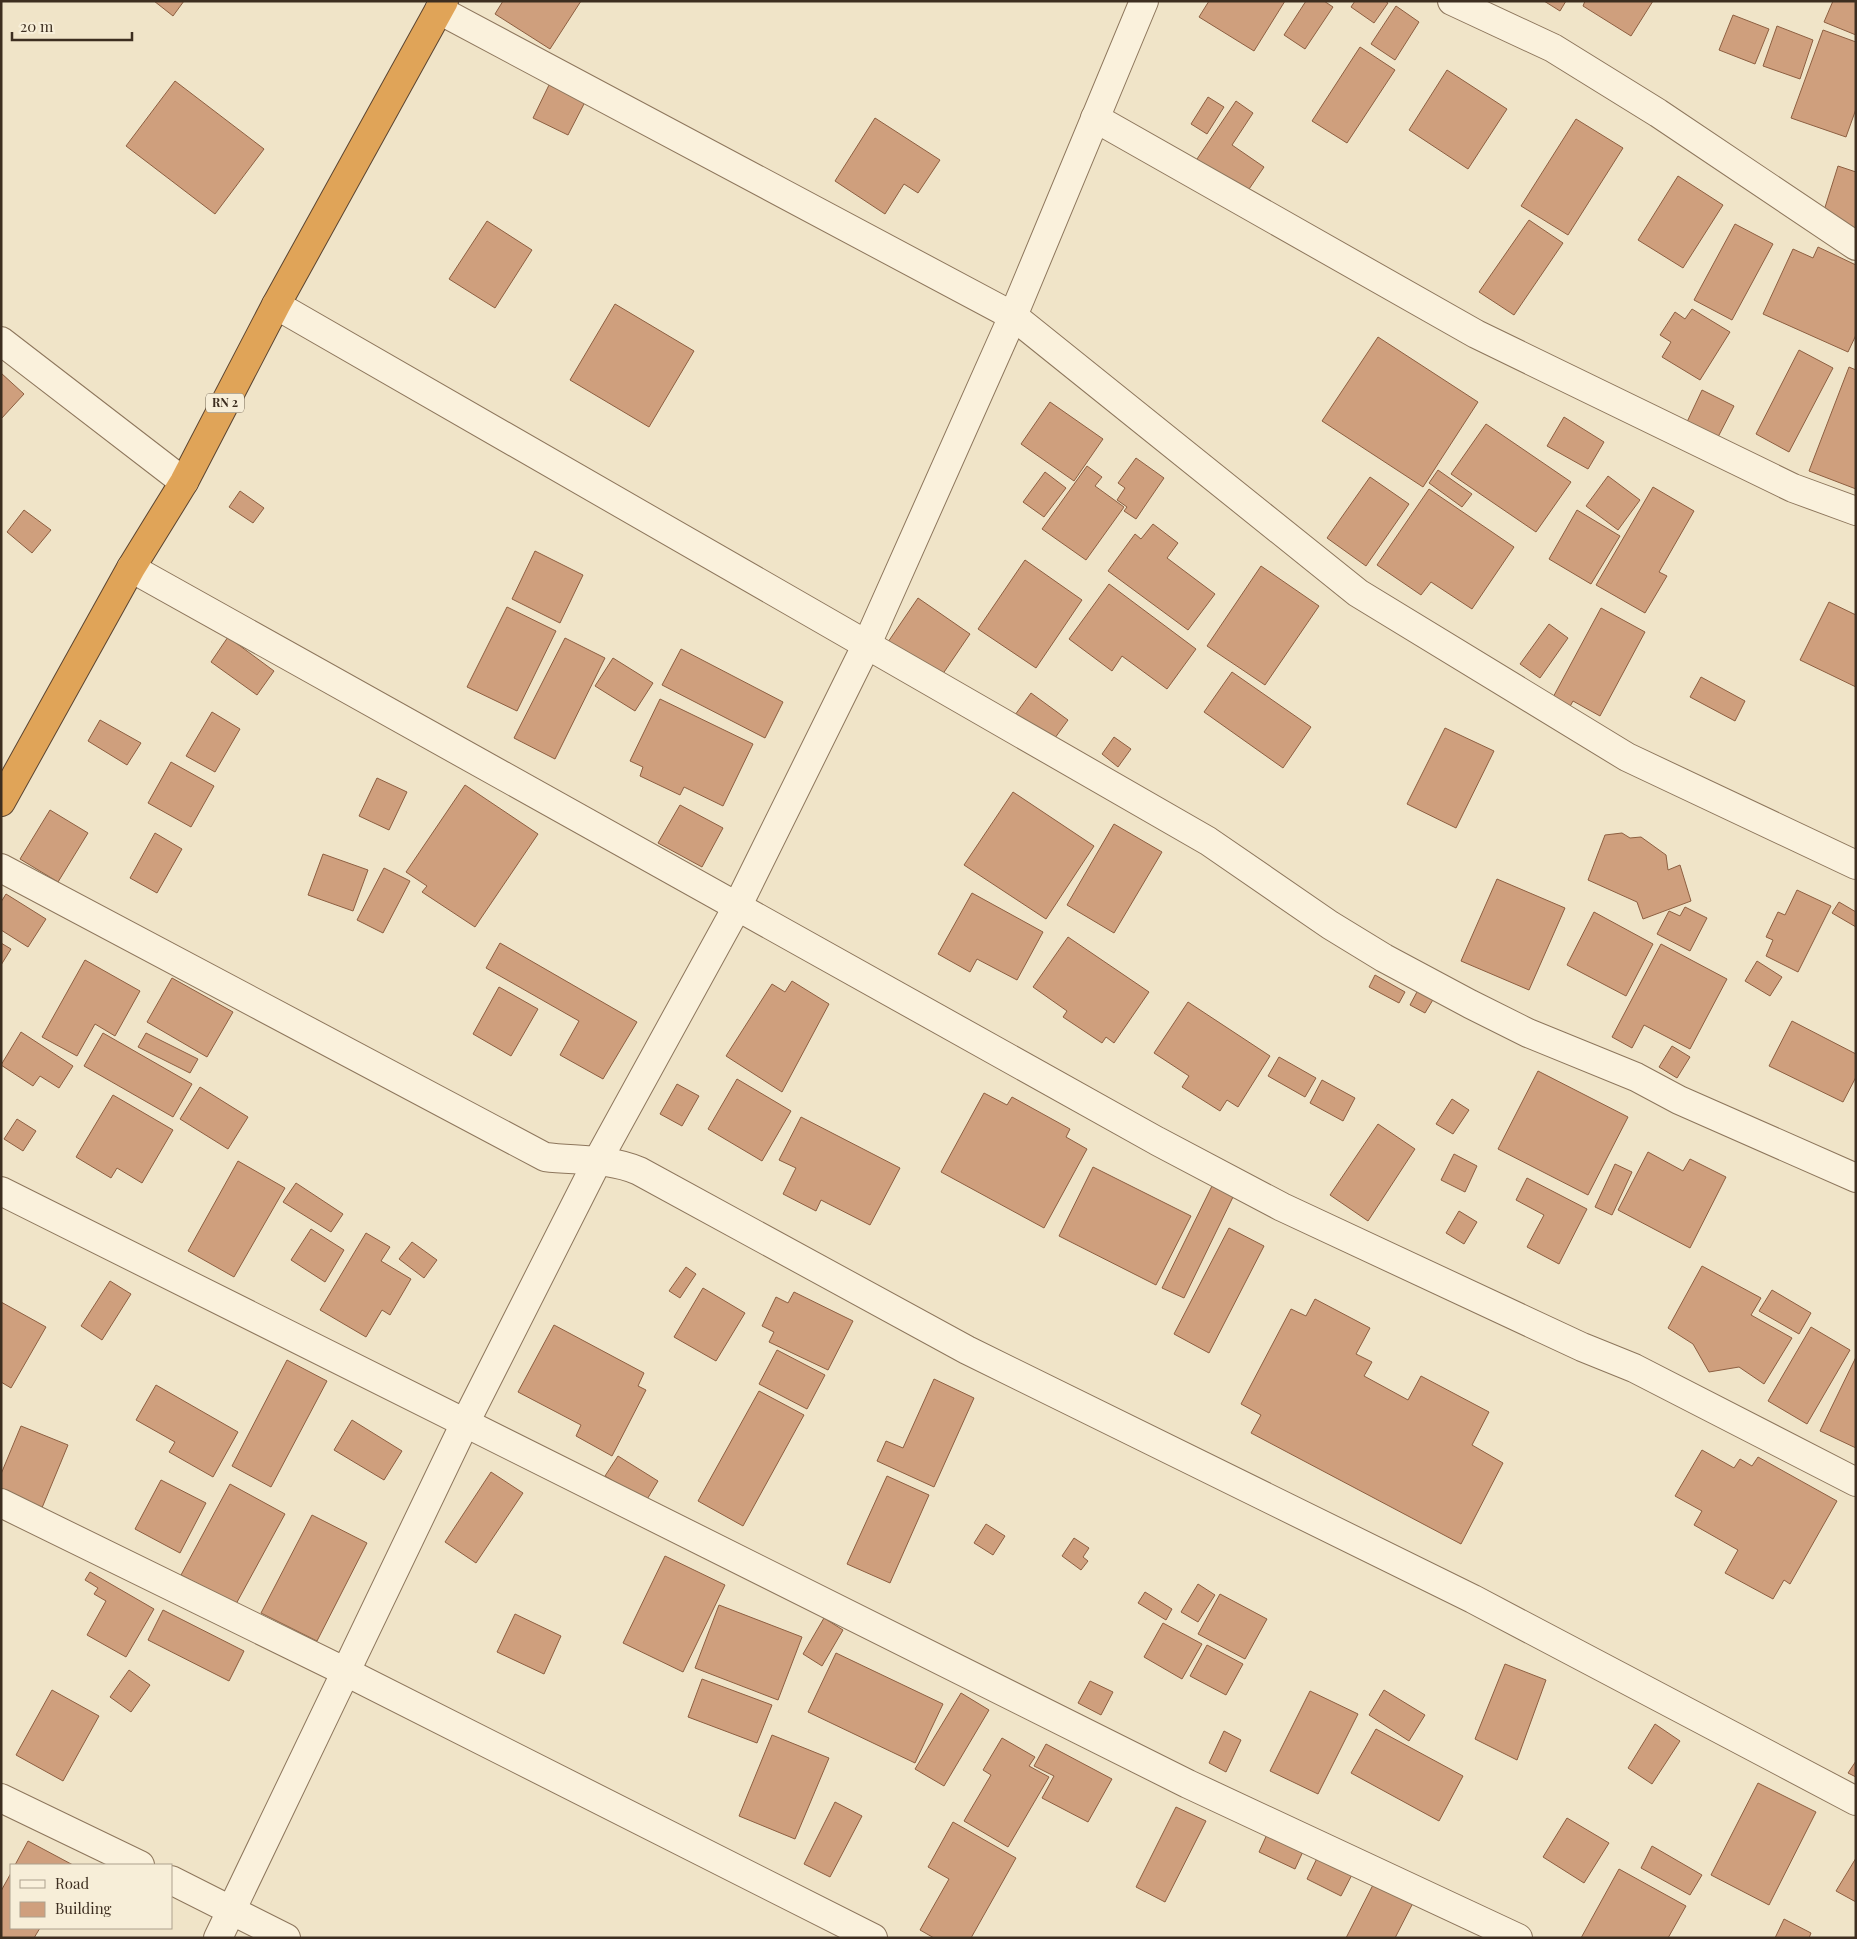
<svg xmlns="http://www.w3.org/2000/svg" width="1857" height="1939" viewBox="0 0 1857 1939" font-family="'Playfair Display',serif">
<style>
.building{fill:#cf9f7d;stroke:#8d5f41}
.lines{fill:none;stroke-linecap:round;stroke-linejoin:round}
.street-casing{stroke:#8d765c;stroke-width:30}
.highway-casing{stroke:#5b4430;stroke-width:30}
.street{stroke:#faf1dc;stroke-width:28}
.highway{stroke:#e0a458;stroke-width:28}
.labels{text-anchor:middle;stroke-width:4;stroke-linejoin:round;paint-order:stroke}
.shield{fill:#f7eed8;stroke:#756857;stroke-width:1}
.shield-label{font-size:12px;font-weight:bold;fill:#3d2e20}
</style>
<rect width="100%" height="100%" fill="#f0e4c8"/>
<g class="building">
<path d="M 154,1 L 184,1 L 173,16 Z"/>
<path d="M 503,1 L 581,1 L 550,49 L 495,14 Z"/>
<path d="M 1209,1 L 1285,1 L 1254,51 L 1199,17 Z"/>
<path d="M 1306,1 L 1324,1 L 1333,7 L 1305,49 L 1284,35 Z"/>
<path d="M 1355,1 L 1385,1 L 1388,3 L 1374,23 L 1351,7 Z"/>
<path d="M 1544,1 L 1566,1 L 1560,11 Z"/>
<path d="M 1585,1 L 1653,1 L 1631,36 L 1583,6 Z"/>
<path d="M 1833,1 L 1856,1 L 1856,35 L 1824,22 Z"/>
<path d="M 1396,6 L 1419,22 L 1395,60 L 1371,44 Z"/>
<path d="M 1733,15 L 1769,29 L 1755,64 L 1719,50 Z"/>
<path d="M 1777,26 L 1813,40 L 1800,79 L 1763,66 Z"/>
<path d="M 1823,30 L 1856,42 L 1856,109 L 1846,137 L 1791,118 Z"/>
<path d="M 1360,47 L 1395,70 L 1347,143 L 1312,121 Z"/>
<path d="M 1447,70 L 1507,109 L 1468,169 L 1409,130 Z"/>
<path d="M 175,81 L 264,149 L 215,214 L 126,146 Z"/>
<path d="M 549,85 L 585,102 L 568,135 L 533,118 Z"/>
<path d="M 1208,97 L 1224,107 L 1207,134 L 1191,124 Z"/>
<path d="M 1236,101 L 1253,113 L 1232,145 L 1264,167 L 1245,195 L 1195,162 Z"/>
<path d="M 875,118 L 940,160 L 918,193 L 904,184 L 885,214 L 835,181 Z"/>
<path d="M 1576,119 L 1623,148 L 1568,235 L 1521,206 Z"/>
<path d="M 1838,166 L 1856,172 L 1856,231 L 1821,220 Z"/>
<path d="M 1678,176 L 1723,205 L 1683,268 L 1638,240 Z"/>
<path d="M 1529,220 L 1563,243 L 1514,315 L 1479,292 Z"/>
<path d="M 487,221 L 532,250 L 495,308 L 449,279 Z"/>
<path d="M 1735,224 L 1773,244 L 1732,320 L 1694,300 Z"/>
<path d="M 1818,247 L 1856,265 L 1856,335 L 1848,352 L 1763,314 L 1793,249 L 1813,258 Z"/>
<path d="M 615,304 L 694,351 L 649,427 L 570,380 Z"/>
<path d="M 1692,309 L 1730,332 L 1700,380 L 1662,357 L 1671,342 L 1660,335 L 1675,312 L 1685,319 Z"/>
<path d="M 1378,337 L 1478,402 L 1423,487 L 1322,421 Z"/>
<path d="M 1799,350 L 1833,368 L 1789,452 L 1756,434 Z"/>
<path d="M 1849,367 L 1856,370 L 1856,489 L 1809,471 Z"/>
<path d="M 1,373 L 24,394 L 1,419 Z"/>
<path d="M 1702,390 L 1734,406 L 1718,437 L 1687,422 Z"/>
<path d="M 1050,402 L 1103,439 L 1074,481 L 1021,444 Z"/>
<path d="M 1564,417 L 1604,442 L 1588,469 L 1547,446 Z"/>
<path d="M 1486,424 L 1571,482 L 1536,532 L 1451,474 Z"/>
<path d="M 1136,458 L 1164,478 L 1136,519 L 1124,511 L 1127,507 L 1117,500 L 1125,488 L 1118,483 Z"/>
<path d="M 1087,466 L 1102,477 L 1095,486 L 1124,507 L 1086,560 L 1042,529 Z"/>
<path d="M 1438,470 L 1472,494 L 1462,507 L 1429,483 Z"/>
<path d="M 1045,472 L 1066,488 L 1044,517 L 1023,502 Z"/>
<path d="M 1608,476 L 1640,500 L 1618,530 L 1586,506 Z"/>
<path d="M 1370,477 L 1409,504 L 1366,566 L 1327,538 Z"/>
<path d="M 1653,487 L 1694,511 L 1659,572 L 1667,576 L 1645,613 L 1596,585 Z"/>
<path d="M 1429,489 L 1514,547 L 1472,609 L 1431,582 L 1421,595 L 1377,565 Z"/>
<path d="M 240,491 L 264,508 L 253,523 L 229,507 Z"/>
<path d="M 24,510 L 51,530 L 32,553 L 7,532 Z"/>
<path d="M 1577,510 L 1620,536 L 1591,584 L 1549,559 Z"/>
<path d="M 1153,524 L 1178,543 L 1167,558 L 1215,594 L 1188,630 L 1108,571 L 1135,534 L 1141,539 Z"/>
<path d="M 535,551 L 583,575 L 560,623 L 512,599 Z"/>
<path d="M 1025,560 L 1082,600 L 1036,668 L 978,629 Z"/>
<path d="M 1261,566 L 1319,606 L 1265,685 L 1207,646 Z"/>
<path d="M 1109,584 L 1196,649 L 1167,689 L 1122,656 L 1112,671 L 1069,639 Z"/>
<path d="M 918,598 L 970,634 L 940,678 L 888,642 Z"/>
<path d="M 1829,602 L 1856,615 L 1856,687 L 1800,660 Z"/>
<path d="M 507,607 L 556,631 L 517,711 L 467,687 Z"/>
<path d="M 1601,608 L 1645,632 L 1600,716 L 1573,701 L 1568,710 L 1551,701 Z"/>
<path d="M 1549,624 L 1568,638 L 1540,678 L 1520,664 Z"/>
<path d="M 228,637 L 274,671 L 257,695 L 211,662 Z"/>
<path d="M 565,638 L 605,658 L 555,759 L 514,738 Z"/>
<path d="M 681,649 L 783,702 L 765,738 L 662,685 Z"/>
<path d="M 613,658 L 653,683 L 635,711 L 595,686 Z"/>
<path d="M 1232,672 L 1311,727 L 1283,768 L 1204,712 Z"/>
<path d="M 1701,677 L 1745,701 L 1735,721 L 1690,697 Z"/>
<path d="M 1031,693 L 1068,720 L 1052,742 L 1015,715 Z"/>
<path d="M 660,699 L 753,744 L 723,806 L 684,787 L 680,795 L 640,776 L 643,767 L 630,761 Z"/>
<path d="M 212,712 L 240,729 L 215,772 L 186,756 Z"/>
<path d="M 100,720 L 141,743 L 127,765 L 88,741 Z"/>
<path d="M 1445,728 L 1494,751 L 1456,828 L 1407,804 Z"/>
<path d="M 1114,737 L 1131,749 L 1118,767 L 1102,754 Z"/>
<path d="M 171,762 L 214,786 L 191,827 L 148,803 Z"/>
<path d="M 377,778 L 407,792 L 389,830 L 359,816 Z"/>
<path d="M 465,785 L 538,834 L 475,927 L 422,892 L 427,886 L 406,872 Z"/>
<path d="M 1013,792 L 1094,846 L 1046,919 L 964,865 Z"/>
<path d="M 680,805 L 723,828 L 702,867 L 658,843 Z"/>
<path d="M 50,810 L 88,833 L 58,882 L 20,859 Z"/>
<path d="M 1114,824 L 1162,852 L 1114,933 L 1067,905 Z"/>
<path d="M 155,833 L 182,849 L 157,893 L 130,878 Z"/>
<path d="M 1622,833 L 1630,838 L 1641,837 L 1666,855 L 1668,870 L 1680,865 L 1691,901 L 1643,919 L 1637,902 L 1588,880 L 1605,835 Z"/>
<path d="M 323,854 L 368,870 L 353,911 L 308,895 Z"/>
<path d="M 384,868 L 410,881 L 383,933 L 357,920 Z"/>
<path d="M 1497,879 L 1565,908 L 1529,990 L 1461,961 Z"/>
<path d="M 1797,890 L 1831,906 L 1798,972 L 1766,956 L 1773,940 L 1766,937 L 1778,912 L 1785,915 Z"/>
<path d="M 972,893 L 1043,932 L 1017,980 L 977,959 L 970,972 L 938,954 Z"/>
<path d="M 6,894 L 46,919 L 28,947 L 1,930 L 1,902 Z"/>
<path d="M 1839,902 L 1856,912 L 1856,927 L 1832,913 Z"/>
<path d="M 1685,907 L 1707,918 L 1690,951 L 1657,934 L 1669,911 L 1680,916 Z"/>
<path d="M 1594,912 L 1653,944 L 1626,996 L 1567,965 Z"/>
<path d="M 1068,937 L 1149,992 L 1114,1043 L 1106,1037 L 1102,1043 L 1063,1017 L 1067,1011 L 1033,987 Z"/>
<path d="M 1,943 L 11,949 L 1,965 Z"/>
<path d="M 500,943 L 637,1022 L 603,1079 L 560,1055 L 579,1021 L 486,968 Z"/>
<path d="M 1661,944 L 1727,979 L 1690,1049 L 1644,1025 L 1632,1048 L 1612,1037 Z"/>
<path d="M 85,960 L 140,991 L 115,1036 L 95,1024 L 77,1056 L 42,1037 Z"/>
<path d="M 1757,961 L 1782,977 L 1770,996 L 1745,981 Z"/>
<path d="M 1375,975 L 1405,992 L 1399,1003 L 1369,987 Z"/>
<path d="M 172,978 L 233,1012 L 207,1057 L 147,1022 Z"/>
<path d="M 792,981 L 829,1004 L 782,1092 L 726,1056 L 772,984 L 785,992 Z"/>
<path d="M 499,987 L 538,1009 L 511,1056 L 473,1034 Z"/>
<path d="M 1418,990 L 1434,998 L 1425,1013 L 1410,1005 Z"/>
<path d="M 1188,1002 L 1270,1056 L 1238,1107 L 1227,1100 L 1220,1111 L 1182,1087 L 1189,1076 L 1154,1053 Z"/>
<path d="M 1792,1021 L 1856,1054 L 1856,1077 L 1843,1102 L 1769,1066 Z"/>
<path d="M 21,1032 L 73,1066 L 59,1088 L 40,1076 L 33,1086 L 1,1065 Z"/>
<path d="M 103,1033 L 192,1084 L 173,1117 L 84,1066 Z"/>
<path d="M 146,1033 L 198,1059 L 190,1073 L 138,1047 Z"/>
<path d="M 1672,1046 L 1690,1057 L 1677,1078 L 1659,1067 Z"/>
<path d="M 1279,1057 L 1316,1078 L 1305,1097 L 1268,1076 Z"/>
<path d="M 1538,1071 L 1628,1117 L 1588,1195 L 1498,1149 Z"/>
<path d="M 737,1079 L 791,1111 L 762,1161 L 708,1129 Z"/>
<path d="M 1322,1080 L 1355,1098 L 1343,1121 L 1310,1103 Z"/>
<path d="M 677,1084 L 699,1096 L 682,1126 L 660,1114 Z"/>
<path d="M 200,1087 L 248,1117 L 228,1149 L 180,1119 Z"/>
<path d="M 984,1093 L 1007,1105 L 1012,1097 L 1070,1129 L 1066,1137 L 1087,1149 L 1044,1228 L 941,1172 Z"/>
<path d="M 113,1095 L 173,1130 L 142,1183 L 117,1168 L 111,1178 L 76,1157 Z"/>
<path d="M 1452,1099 L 1469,1110 L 1453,1134 L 1436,1124 Z"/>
<path d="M 801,1117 L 900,1168 L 870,1225 L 821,1200 L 816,1211 L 783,1194 L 796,1168 L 779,1160 Z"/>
<path d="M 17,1119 L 36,1131 L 23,1151 L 4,1139 Z"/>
<path d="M 1378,1124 L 1415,1149 L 1368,1221 L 1330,1195 Z"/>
<path d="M 1648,1152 L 1683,1171 L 1690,1159 L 1726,1177 L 1690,1248 L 1618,1210 Z"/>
<path d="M 1454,1154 L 1477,1166 L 1465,1192 L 1441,1180 Z"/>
<path d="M 238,1161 L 285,1188 L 234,1277 L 188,1251 Z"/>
<path d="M 1615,1164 L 1632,1172 L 1612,1215 L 1595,1207 Z"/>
<path d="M 1093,1167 L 1191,1216 L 1156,1285 L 1059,1236 Z"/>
<path d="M 1527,1178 L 1587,1209 L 1559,1264 L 1527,1247 L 1544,1215 L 1516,1200 Z"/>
<path d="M 296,1183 L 343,1214 L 331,1232 L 283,1202 Z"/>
<path d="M 1212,1186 L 1233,1197 L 1184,1298 L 1162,1288 Z"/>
<path d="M 1459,1211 L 1477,1222 L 1464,1244 L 1446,1233 Z"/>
<path d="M 1229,1228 L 1264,1246 L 1209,1353 L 1174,1334 Z"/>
<path d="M 311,1229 L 344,1250 L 325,1282 L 291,1260 Z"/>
<path d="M 366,1233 L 390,1247 L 381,1261 L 411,1279 L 390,1315 L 382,1310 L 366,1337 L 320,1310 Z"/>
<path d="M 412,1242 L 437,1260 L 424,1278 L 399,1259 Z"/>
<path d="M 1702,1266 L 1761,1298 L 1751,1315 L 1792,1338 L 1764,1384 L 1739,1367 L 1709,1372 L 1693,1344 L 1668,1328 Z"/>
<path d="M 686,1267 L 696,1274 L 680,1298 L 669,1291 Z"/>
<path d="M 110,1281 L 131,1294 L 102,1340 L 81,1326 Z"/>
<path d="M 703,1288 L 745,1313 L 716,1361 L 674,1337 Z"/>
<path d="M 1772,1290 L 1811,1313 L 1799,1334 L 1759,1311 Z"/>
<path d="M 794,1292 L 853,1321 L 828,1370 L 769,1342 L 774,1332 L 762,1326 L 776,1297 L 788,1303 Z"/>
<path d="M 1315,1299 L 1370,1328 L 1356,1354 L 1372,1362 L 1364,1376 L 1408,1400 L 1421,1376 L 1489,1412 L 1472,1445 L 1503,1463 L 1461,1544 L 1251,1433 L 1261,1415 L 1241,1404 L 1291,1309 L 1306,1316 Z"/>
<path d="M 1,1302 L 46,1327 L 11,1388 L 1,1382 Z"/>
<path d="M 554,1325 L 644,1373 L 638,1386 L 646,1390 L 612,1456 L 576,1436 L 581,1425 L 518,1392 Z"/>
<path d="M 1811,1327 L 1850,1350 L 1807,1424 L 1768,1401 Z"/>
<path d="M 777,1350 L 825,1375 L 807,1409 L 759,1384 Z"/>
<path d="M 1856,1357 L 1856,1448 L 1820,1431 Z"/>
<path d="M 287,1360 L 327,1381 L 271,1487 L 232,1466 Z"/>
<path d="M 934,1379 L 974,1398 L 934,1487 L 877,1461 L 886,1441 L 903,1448 Z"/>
<path d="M 156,1385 L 238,1432 L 213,1477 L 169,1452 L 175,1442 L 136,1420 Z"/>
<path d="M 759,1391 L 804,1415 L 743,1526 L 698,1501 Z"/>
<path d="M 352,1420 L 402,1451 L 384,1480 L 334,1450 Z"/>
<path d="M 21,1426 L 68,1445 L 39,1515 L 1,1500 L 1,1474 Z"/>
<path d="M 1702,1450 L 1734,1468 L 1740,1459 L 1752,1466 L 1758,1457 L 1837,1501 L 1790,1584 L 1784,1580 L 1773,1599 L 1725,1573 L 1738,1550 L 1694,1525 L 1702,1511 L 1675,1496 Z"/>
<path d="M 618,1456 L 658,1481 L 646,1501 L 605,1476 Z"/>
<path d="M 491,1472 L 523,1493 L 476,1563 L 445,1542 Z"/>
<path d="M 887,1476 L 929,1495 L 890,1583 L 847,1564 Z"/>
<path d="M 161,1480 L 206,1503 L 180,1553 L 135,1529 Z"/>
<path d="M 230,1484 L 285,1514 L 236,1604 L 181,1575 Z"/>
<path d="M 312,1515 L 367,1543 L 317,1641 L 261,1613 Z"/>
<path d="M 986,1524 L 1005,1536 L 993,1555 L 974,1543 Z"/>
<path d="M 1074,1538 L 1089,1548 L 1083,1557 L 1088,1561 L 1081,1570 L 1062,1556 Z"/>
<path d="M 665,1556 L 725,1585 L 683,1672 L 623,1643 Z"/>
<path d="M 90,1572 L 154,1609 L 126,1657 L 87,1635 L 106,1601 L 94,1594 L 98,1588 L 85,1580 Z"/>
<path d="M 1198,1584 L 1215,1595 L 1198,1622 L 1181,1612 Z"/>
<path d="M 1145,1592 L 1172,1609 L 1166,1620 L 1138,1603 Z"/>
<path d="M 1220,1594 L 1267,1619 L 1245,1659 L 1198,1634 Z"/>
<path d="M 719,1605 L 802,1637 L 778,1700 L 695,1668 Z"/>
<path d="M 163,1610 L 244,1651 L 229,1681 L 148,1640 Z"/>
<path d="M 515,1614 L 561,1636 L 544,1674 L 497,1652 Z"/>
<path d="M 824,1618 L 843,1630 L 822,1666 L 803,1654 Z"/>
<path d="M 1163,1623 L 1202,1644 L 1182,1679 L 1144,1657 Z"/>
<path d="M 1207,1645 L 1243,1664 L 1226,1695 L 1190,1676 Z"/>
<path d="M 836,1653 L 943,1704 L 915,1763 L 808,1712 Z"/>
<path d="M 1505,1664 L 1546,1680 L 1517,1760 L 1475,1739 Z"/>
<path d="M 129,1670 L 150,1685 L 131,1712 L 110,1697 Z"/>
<path d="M 702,1679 L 772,1705 L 757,1743 L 688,1717 Z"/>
<path d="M 1090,1681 L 1113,1692 L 1101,1715 L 1078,1703 Z"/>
<path d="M 52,1690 L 99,1716 L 63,1781 L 16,1755 Z"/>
<path d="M 1384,1690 L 1425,1715 L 1409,1741 L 1369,1715 Z"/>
<path d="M 1310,1691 L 1358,1714 L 1318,1794 L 1270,1771 Z"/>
<path d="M 961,1693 L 989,1710 L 944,1786 L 915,1769 Z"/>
<path d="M 1655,1724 L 1680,1741 L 1652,1784 L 1628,1768 Z"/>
<path d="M 1376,1729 L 1463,1776 L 1439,1821 L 1351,1773 Z"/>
<path d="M 1224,1731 L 1241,1740 L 1226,1772 L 1209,1763 Z"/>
<path d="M 772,1735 L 829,1758 L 795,1839 L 739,1816 Z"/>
<path d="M 1002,1738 L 1035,1757 L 1029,1766 L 1049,1777 L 1008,1847 L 964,1821 L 991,1775 L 983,1770 Z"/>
<path d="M 1046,1744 L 1112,1779 L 1088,1822 L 1042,1798 L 1054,1776 L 1034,1766 Z"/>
<path d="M 1856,1761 L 1856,1777 L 1848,1773 Z"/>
<path d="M 1758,1783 L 1816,1812 L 1769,1905 L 1711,1875 Z"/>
<path d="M 835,1802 L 862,1816 L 830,1877 L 804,1864 Z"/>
<path d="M 1176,1807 L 1206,1821 L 1165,1902 L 1136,1887 Z"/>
<path d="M 1567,1818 L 1609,1843 L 1584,1883 L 1543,1857 Z"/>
<path d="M 953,1822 L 1016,1858 L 971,1938 L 934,1938 L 920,1930 L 949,1879 L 928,1867 Z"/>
<path d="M 1269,1830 L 1305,1847 L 1295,1869 L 1259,1852 Z"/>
<path d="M 28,1841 L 73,1865 L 15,1865 Z"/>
<path d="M 1652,1846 L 1702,1875 L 1690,1895 L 1641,1868 Z"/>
<path d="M 1321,1850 L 1356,1867 L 1341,1896 L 1307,1879 Z"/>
<path d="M 1856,1858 L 1856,1902 L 1836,1891 Z"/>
<path d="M 1619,1869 L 1686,1906 L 1668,1938 L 1581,1938 Z"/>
<path d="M 11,1873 L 11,1928 L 40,1928 L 34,1938 L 1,1938 L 1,1891 Z"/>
<path d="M 1376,1879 L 1415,1899 L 1395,1938 L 1346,1938 Z"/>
<path d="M 1784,1919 L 1811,1933 L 1809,1938 L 1775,1938 Z"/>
</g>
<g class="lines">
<defs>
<g id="street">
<path d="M 1452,1 L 1553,48 L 1658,113 L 1856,246"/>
<path d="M 439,10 L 1013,316 L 1358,593 L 1627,757 L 1856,865"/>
<path d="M 1095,118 L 1476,334 L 1793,488 L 1856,511"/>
<path d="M 276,305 L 1208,841 L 1330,925 L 1384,958 L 1470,1004 L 1528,1033 L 1636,1077 L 1679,1100 L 1856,1178"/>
<path d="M 1,341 L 184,482"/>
<path d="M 131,568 L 1157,1141 L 1282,1207 L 1582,1347 L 1634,1368 L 1856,1482"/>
<path d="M 1,868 L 545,1157 C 577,1161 609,1158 639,1171 L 967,1350 L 1473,1599 L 1856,1801"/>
<path d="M 1,1191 L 1188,1784 L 1518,1938"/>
<path d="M 1,1503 L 346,1672 L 873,1938"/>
<path d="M 1,1798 L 140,1865"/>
<path d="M 171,1880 L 286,1938"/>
<path d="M 218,1938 L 465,1423 L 598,1160 L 737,907 L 867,644 L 1013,316 L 1144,1"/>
</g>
<path id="highway" d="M 1,802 L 131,568 L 184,482 L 276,305 L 444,1"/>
</defs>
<use href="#street" class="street-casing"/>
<use href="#highway" class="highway-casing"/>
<use href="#street" class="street"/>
<use href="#highway" class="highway"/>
</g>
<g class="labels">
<rect class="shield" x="206" y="393.5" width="38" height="19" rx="4"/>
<g class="shield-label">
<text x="225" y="407">RN 2</text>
</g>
</g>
<rect width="1857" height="1939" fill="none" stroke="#3d2e20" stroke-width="5"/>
<rect x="10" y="1864" width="162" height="65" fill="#f7eed8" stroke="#ada18e"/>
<rect x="20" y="1880" width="25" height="8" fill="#faf1dc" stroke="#ada18e"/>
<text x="55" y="1889" font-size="15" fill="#3d2e20">Road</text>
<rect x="20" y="1902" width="25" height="15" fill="#cf9f7d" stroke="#ada18e"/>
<text x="55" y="1914" font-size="15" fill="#3d2e20">Building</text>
<path d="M12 32v8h120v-8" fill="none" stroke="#3d2e20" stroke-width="2.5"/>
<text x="20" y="32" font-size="15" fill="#3d2e20" stroke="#f7eed8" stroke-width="4" paint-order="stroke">20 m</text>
</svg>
